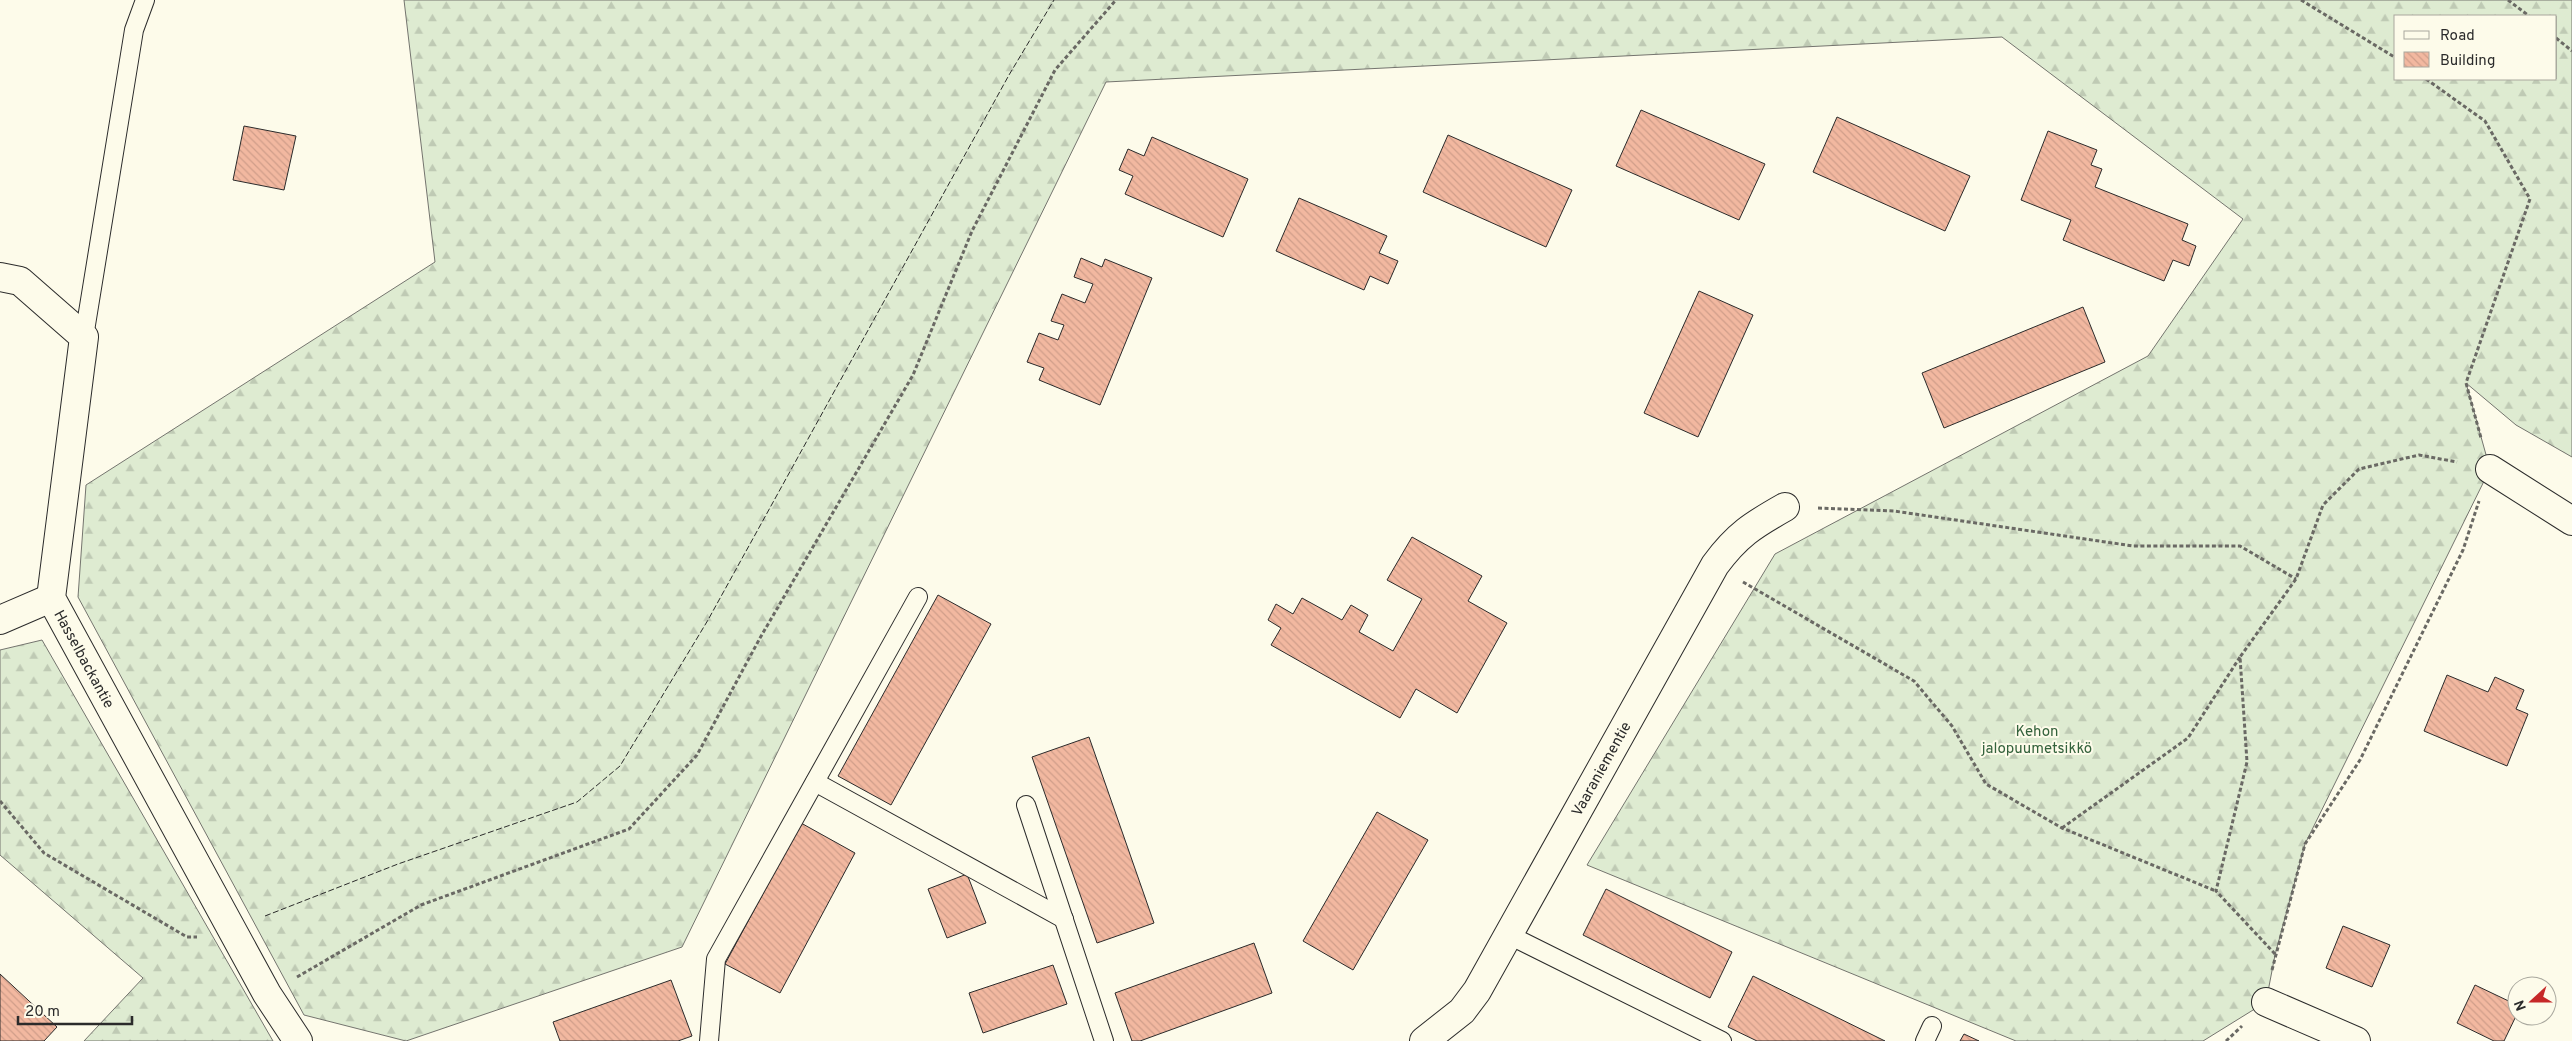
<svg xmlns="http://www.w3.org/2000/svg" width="2572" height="1041" viewBox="0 0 2572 1041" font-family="Overpass,sans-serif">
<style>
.forest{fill:url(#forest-firs);stroke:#74746e;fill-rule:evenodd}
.building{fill:url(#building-back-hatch);stroke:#2b2b2b}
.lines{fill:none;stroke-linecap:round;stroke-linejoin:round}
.service-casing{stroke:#2b2b2b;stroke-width:20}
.minor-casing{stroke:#2b2b2b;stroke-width:30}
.path{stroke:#6a6964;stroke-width:3;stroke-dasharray:4 2.5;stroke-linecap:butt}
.service{stroke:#fdfbea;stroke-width:18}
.minor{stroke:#fdfbea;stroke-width:28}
.fence{stroke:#2b2b2b;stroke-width:1;stroke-dasharray:6 2.5;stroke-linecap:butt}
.labels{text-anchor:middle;stroke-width:4;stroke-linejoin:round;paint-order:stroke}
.street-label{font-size:15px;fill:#2b2b2b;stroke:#fdfbea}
.park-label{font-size:15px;fill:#34623c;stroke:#fdfbea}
</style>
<defs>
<pattern id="forest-firs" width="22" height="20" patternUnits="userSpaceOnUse" patternTransform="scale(1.25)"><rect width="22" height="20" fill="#deebd1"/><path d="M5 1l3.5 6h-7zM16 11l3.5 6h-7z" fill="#bfcab4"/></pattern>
<pattern id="building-back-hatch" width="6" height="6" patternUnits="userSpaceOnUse" patternTransform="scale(1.25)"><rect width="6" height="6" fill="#f2b8a0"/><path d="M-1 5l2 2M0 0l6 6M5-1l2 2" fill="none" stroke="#d09e8a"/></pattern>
</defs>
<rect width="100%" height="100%" fill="#fdfbea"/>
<g class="forest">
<path d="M 404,0 L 2572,0 L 2572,457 L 2516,425 L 2466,383 L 2490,469 L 2305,844 L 2275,955 L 2266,1002 L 2203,1041 L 2016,1041 L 1587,865 L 1775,554 L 2148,356 L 2243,219 L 2002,37 L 1106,82 L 682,947 L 406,1041 L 304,1015 L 78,597 L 86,485 L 435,262 ZM 2396,16 L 2556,16 L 2556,79 L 2396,79 Z"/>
<path d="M 42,640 L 273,1041 L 84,1041 L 143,978 L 0,855 L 0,650 Z"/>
</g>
<g class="building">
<path d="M 1641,110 L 1765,164 L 1739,220 L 1616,166 Z"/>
<path d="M 1837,117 L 1970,176 L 1945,231 L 1813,172 Z"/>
<path d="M 244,126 L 296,136 L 284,190 L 233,180 Z"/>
<path d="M 2048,131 L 2097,150 L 2091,165 L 2102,169 L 2095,187 L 2188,224 L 2182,240 L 2196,246 L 2189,266 L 2173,260 L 2164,281 L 2063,240 L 2071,220 L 2021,200 Z"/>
<path d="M 1448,135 L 1572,190 L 1546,247 L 1423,192 Z"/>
<path d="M 1152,137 L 1248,179 L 1223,237 L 1125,194 L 1133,176 L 1119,170 L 1128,149 L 1144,156 Z"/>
<path d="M 1299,198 L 1387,236 L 1379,253 L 1398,261 L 1388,284 L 1370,276 L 1364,290 L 1276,251 Z"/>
<path d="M 1081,258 L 1102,267 L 1105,259 L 1152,278 L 1100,405 L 1039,380 L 1044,368 L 1027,362 L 1039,333 L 1058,340 L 1064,325 L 1051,321 L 1062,294 L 1085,303 L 1093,284 L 1074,277 Z"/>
<path d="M 1699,291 L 1753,315 L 1698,437 L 1644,413 Z"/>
<path d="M 2083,307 L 2105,362 L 1944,428 L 1922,373 Z"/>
<path d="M 1412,537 L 1482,576 L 1468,601 L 1507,623 L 1457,713 L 1416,689 L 1400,718 L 1271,645 L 1281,628 L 1268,620 L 1276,604 L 1293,614 L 1302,598 L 1342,620 L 1351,605 L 1368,615 L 1359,632 L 1393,651 L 1422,599 L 1387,580 Z"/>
<path d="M 938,595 L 991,624 L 891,805 L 838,776 Z"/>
<path d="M 2447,675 L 2488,692 L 2495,677 L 2524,690 L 2516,709 L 2528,714 L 2507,766 L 2424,731 Z"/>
<path d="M 1089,737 L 1154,923 L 1097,943 L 1032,757 Z"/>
<path d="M 1377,812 L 1428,840 L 1353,970 L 1303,941 Z"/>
<path d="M 801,823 L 855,853 L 780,993 L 725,964 Z"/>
<path d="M 967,874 L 986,923 L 947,938 L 928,889 Z"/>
<path d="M 1606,889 L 1732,952 L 1710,998 L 1583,935 Z"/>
<path d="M 2343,926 L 2390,945 L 2372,987 L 2326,968 Z"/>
<path d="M 1254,943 L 1272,993 L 1140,1041 L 1132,1041 L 1115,993 Z"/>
<path d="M 1053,965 L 1067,1004 L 983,1033 L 969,993 Z"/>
<path d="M 0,974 L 57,1027 L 44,1041 L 0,1041 Z"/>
<path d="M 1753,976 L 1885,1041 L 1757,1041 L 1728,1027 Z"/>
<path d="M 671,980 L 692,1036 L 678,1041 L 560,1041 L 553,1022 Z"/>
<path d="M 2475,985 L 2517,1005 L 2517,1014 L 2504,1041 L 2494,1041 L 2457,1023 Z"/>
<path d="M 1964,1034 L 1979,1041 L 1960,1041 Z"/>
</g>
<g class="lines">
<defs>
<g id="service">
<path d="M 84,337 L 134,30 L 145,0"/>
<path d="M 815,782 L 1064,919"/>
<path d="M 1026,805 L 1104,1041"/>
<path d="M 1509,935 L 1722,1041"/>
<path d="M 709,1041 L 716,959 L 918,597"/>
<path d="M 1925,1041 L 1932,1026"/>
</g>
<g id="minor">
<path id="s1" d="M 0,277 L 20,281 L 84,337 L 51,598 L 267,994 L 298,1041"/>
<path d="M 2490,469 L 2572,521"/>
<path d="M 0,620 L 51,598"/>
<path d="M 2266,1002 L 2356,1041"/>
<path id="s2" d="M 1424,1041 L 1462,1011 L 1477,991 L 1715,565 C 1737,535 1753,525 1785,507"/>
</g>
</defs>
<use href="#service" class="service-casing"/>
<use href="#minor" class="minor-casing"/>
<g class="path">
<path d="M 2301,0 L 2396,58"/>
<path d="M 2508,0 L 2529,16"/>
<path d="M 2556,38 L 2572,51"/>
<path d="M 2426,79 L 2485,121 L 2530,199 L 2466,383 L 2481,438"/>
<path d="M 1818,508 L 1894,511 L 2133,546 L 2240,546 L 2296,579"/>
<path d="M 1743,582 L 1914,681 L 1952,726 L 1986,784 L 2062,828 L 2216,891"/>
<path d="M 0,801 L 44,853 L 187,937 L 197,937"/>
<path d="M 2062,828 L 2188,738 L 2240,657"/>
<path d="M 2275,954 L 2216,891 L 2247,762 L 2240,657 L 2296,579 L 2323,505 L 2359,469 L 2419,455 L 2457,462"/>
<path d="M 2272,970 L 2305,844 L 2360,760 L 2463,550 L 2479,501"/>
<path d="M 297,977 L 421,905 L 629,829 L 697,755 L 760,638 L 913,375 L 972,231 L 1055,70 L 1116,0"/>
<path d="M 2226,1041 L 2242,1026"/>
</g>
<use href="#service" class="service"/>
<use href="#minor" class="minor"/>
<path class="fence" d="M 265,916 L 398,864 L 577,802 L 620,766 L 708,620 L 1009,75 L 1054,0"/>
</g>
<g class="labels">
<g class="street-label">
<text dy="5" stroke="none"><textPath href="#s1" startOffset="438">Hasselbackantie</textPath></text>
<text dy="5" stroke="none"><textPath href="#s2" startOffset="328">Vaaraniementie</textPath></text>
</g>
<g class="park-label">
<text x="2037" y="736">Kehon<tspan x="2037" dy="17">jalopuumetsikkö</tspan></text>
</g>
</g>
<rect x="2394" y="15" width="162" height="65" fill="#fdfbea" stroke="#a9a89e"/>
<rect x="2404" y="31" width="25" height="8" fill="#fdfbea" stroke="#a9a89e"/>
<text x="2440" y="40" font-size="15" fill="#2b2b2b">Road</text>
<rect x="2404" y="52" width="25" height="15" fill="url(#building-back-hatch)" stroke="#a9a89e"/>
<text x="2440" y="65" font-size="15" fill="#2b2b2b">Building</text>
<g transform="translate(2532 1001) rotate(249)"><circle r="24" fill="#fdfbea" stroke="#a9a89e"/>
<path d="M0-4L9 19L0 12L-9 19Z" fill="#c62828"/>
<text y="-8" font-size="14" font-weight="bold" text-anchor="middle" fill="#2b2b2b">N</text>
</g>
<path d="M18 1016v8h114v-8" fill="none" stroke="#2b2b2b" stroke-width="2.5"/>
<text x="25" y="1016" font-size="15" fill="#2b2b2b" stroke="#fdfbea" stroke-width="4" paint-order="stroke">20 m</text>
</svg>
